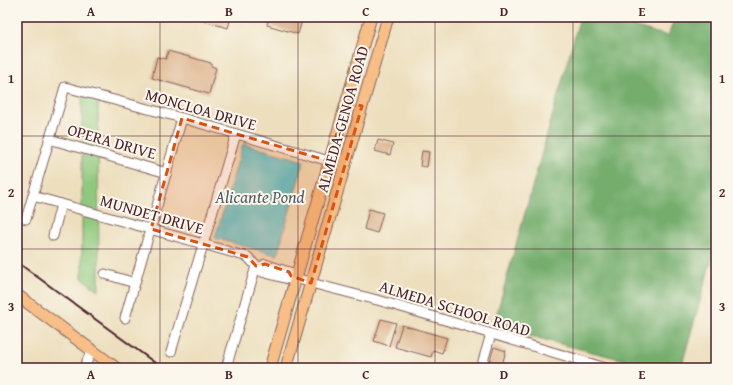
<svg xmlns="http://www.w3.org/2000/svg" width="733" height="385" viewBox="0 0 733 385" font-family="'Gentium Book Plus',serif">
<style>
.green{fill:#90c97e;stroke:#6d7454}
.forest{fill:#74ad6d;stroke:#5f664c}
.water{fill:#5dc9d4;stroke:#547480}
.building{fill:#dbb088}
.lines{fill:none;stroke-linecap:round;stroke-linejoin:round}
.minor-casing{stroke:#83625e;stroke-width:11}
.major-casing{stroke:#83625e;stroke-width:13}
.minor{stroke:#fff;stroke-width:9}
.major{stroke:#f7be87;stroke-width:11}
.rail{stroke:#4a1f2b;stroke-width:2}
.marked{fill:#d8530f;fill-opacity:0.2;stroke:#d8530f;stroke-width:3;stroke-dasharray:8 5;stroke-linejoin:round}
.grid{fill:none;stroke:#4a1f2b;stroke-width:1;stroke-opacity:0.55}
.labels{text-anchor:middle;stroke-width:4;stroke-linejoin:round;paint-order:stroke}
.street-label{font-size:16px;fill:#4a1f2b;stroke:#fbf7ec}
.water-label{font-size:17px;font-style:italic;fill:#515a66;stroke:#fbf7ec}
.neatline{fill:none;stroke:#4a1f2b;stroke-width:1.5}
.grid-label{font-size:13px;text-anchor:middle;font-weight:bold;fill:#4a1f2b}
</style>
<rect width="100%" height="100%" fill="#fbf7ec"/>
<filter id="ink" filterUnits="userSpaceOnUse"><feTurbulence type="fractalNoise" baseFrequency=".025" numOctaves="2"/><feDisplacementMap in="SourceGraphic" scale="8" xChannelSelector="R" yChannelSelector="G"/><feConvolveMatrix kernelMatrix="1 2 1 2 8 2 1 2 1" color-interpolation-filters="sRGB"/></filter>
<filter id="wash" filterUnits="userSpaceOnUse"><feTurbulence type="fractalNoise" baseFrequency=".012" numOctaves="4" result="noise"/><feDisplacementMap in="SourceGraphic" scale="16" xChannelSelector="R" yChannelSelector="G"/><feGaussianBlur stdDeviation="0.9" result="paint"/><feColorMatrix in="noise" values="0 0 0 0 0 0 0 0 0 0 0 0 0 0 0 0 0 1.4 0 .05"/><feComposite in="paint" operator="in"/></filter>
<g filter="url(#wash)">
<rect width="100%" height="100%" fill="#eddfbe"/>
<path class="green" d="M 82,95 L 98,99 L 99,291 L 82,278 Z"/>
<path class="forest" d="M 580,17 L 600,17 L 668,36 L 675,17 L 716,17 L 716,244 L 681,368 L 656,368 L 493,327 Z"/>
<path class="water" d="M 243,144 L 304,161 L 277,255 L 215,238 Z"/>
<g id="blocks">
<g class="building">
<path d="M 204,17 L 231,17 L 228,28 L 203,21 Z"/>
<path d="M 269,17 L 303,17 L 298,34 L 267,25 Z"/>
<path d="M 168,51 L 211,63 L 211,66 L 216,68 L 209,94 L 152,78 L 157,57 L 166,59 Z"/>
<path d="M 378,140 L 393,144 L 390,155 L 375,151 Z"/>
<path d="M 422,151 L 429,152 L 427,167 L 420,166 Z"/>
<path d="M 369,209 L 383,213 L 377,233 L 364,229 Z"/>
<path d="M 381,319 L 396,323 L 389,346 L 374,341 Z"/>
<path d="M 402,325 L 447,338 L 442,353 L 433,350 L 431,357 L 395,347 Z"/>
<path d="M 494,347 L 506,351 L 501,368 L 488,368 Z"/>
</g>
</g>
</g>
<g filter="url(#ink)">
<use href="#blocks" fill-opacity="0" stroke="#83625e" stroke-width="1"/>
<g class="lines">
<defs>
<g id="minor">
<path d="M 49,139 L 167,173"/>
<path d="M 33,196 L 203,244 L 248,257 L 256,266 L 260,267 L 265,264 L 289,272 L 291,276"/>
<path d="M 26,219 L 65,87 L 182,118 L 329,161"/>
<path d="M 53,236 L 61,204"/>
<path d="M 260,267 L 262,272 L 288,279 L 291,276 L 311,283 L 381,301 L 606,368"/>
<path d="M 105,274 L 135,283"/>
<path d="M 125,318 L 182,118"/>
<path d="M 171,352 L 236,134"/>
<path d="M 84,368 L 92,350"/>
<path d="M 226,368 L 256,266"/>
<path d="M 481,368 L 491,334"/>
</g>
<g id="major">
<path d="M 17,295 L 116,368"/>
<path d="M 270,368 L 371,17"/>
<path d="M 286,368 L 388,17"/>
</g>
</defs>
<use href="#minor" class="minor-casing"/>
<use href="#major" class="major-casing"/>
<use href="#minor" class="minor"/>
<use href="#major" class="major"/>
<path class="rail" d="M 17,262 L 162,368"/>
</g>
</g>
<path class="marked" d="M 346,102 L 362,106 L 311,283 L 291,276 L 289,272 L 265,264 L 256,266 L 248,257 L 151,229 L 182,118 L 329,161 Z"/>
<path class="grid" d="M 160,17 L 160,368M 298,17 L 298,368M 435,17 L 435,368M 573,17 L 573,368M 17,136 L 716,136M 17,249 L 716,249"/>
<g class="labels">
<g class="street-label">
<text transform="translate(201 109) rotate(16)" y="6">MONCLOA DRIVE</text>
<text transform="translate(342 119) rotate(-74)" y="6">ALMEDA-GENOA ROAD</text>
<text transform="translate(112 141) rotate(16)" y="6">OPERA DRIVE</text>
<text transform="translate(152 214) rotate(16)" y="6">MUNDET DRIVE</text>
<text transform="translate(455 308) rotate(17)" y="6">ALMEDA SCHOOL ROAD</text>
</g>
<g class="water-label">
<text x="260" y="203">Alicante Pond</text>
</g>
</g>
<rect width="733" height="385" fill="none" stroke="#fbf7ec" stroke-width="44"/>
<rect x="22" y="22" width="689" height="341" class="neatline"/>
<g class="grid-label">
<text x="91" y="16">A</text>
<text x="229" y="16">B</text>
<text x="366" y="16">C</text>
<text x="504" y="16">D</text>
<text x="642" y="16">E</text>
<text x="11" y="83">1</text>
<text x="722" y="83">1</text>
<text x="11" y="197">2</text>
<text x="722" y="197">2</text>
<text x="11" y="311">3</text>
<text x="722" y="311">3</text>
<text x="91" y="379">A</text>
<text x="229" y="379">B</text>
<text x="366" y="379">C</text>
<text x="504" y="379">D</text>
<text x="642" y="379">E</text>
</g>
</svg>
